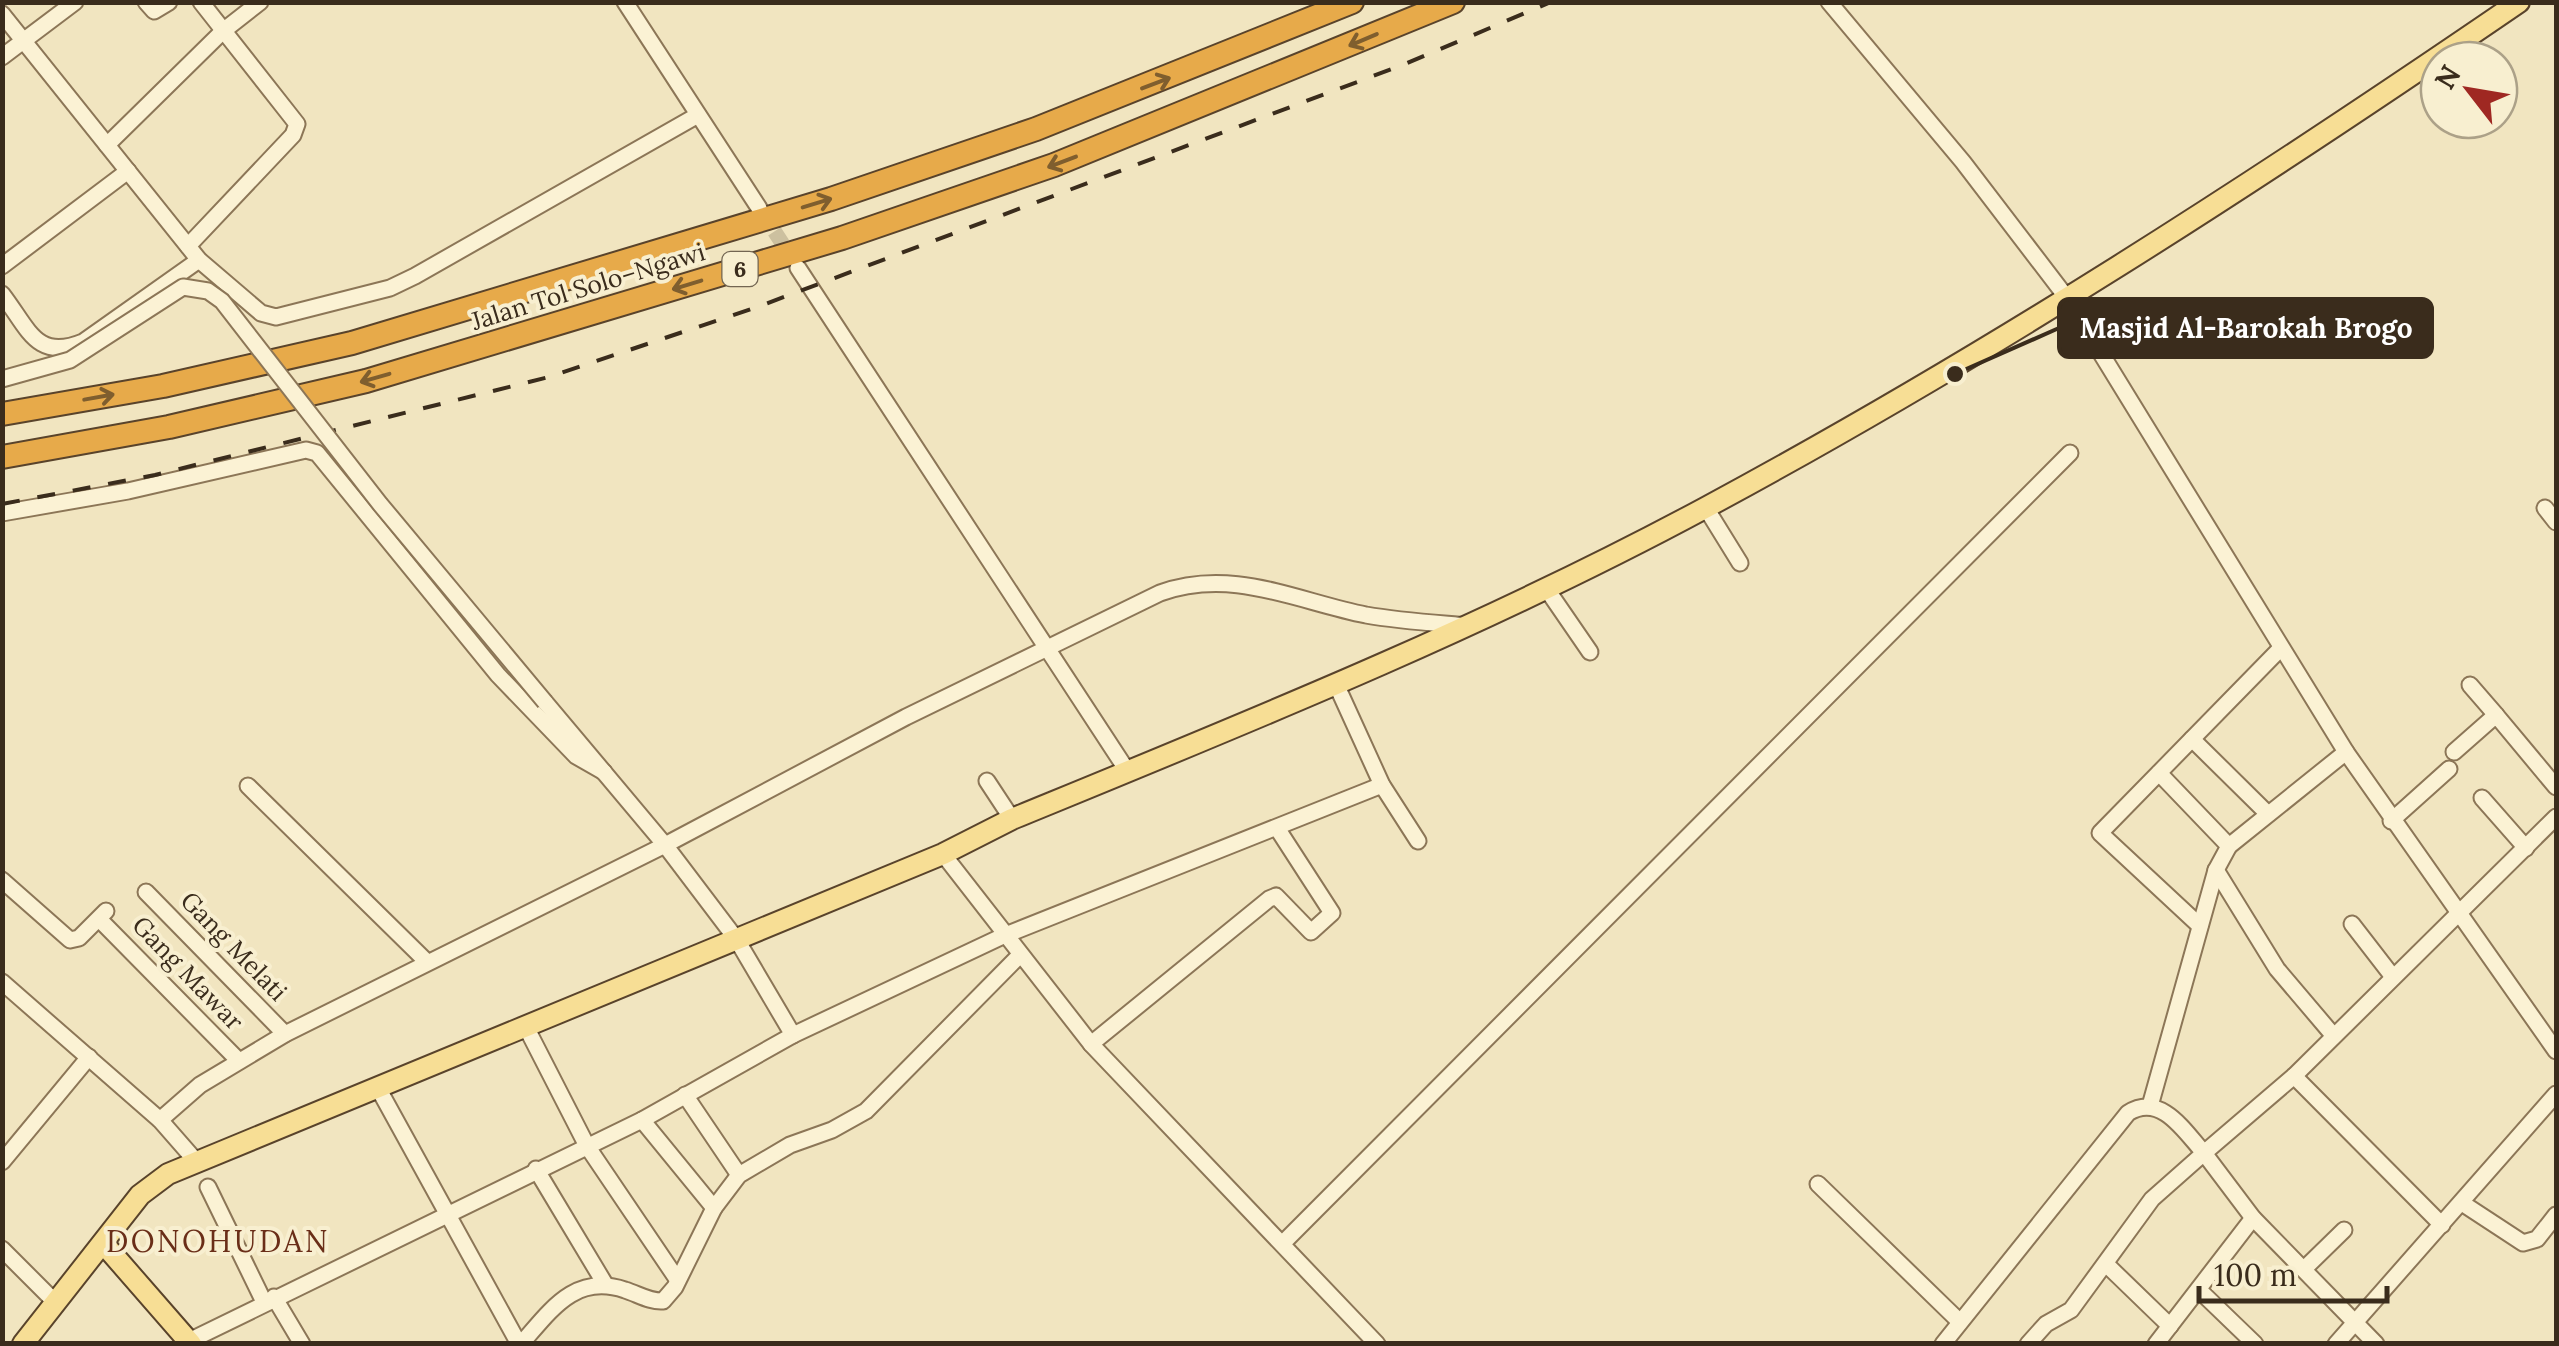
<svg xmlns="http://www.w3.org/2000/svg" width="2559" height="1346" viewBox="0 0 2559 1346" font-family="Lora,serif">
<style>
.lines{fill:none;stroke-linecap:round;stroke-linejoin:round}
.minor-tunnel{stroke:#ccc09f;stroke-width:15;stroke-dasharray:15 8;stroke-linecap:butt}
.minor-casing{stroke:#8c7657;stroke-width:19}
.major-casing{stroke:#59432b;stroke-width:24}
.highway-casing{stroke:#59432b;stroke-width:26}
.minor{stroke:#fbf2d4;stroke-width:15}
.major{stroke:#f7de95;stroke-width:20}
.highway{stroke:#e7aa4a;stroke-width:22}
.rail{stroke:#3a2c1c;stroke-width:4;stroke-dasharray:18 18;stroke-linecap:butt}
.minor-bridge-casing{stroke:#8c7657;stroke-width:19;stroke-linecap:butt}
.minor-bridge{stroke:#fbf2d4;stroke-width:15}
.oneway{stroke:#7f5e2e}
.labels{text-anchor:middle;stroke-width:8;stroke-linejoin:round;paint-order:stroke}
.shield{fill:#f8efd0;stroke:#736652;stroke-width:2.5}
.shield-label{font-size:22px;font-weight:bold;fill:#3a2c1c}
.street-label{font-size:25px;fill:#3a2c1c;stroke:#f8efd0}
.quarter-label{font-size:30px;letter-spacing:2.5px;fill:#6a2e18;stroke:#f8efd0}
.leader{fill:none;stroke:#3a2c1c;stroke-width:4}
.callout-dot{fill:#3a2c1c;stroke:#f8efd0;stroke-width:4}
.callout{fill:#3a2c1c;stroke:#3a2c1c;stroke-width:4}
.callout-label{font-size:28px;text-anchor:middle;font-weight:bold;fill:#fff}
</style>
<rect width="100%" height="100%" fill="#f1e5c0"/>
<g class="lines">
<path class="minor-tunnel" d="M 762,212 L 793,260"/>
<defs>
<g id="minor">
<path d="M 146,2 L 154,11 L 169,2"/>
<path d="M 625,2 L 759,208"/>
<path d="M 1829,2 L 1963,162 L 2067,298 L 2346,752 L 2556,1051"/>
<path d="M 2,14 L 199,260 L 261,313 L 276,317 L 390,288 L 415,276 L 698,115"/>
<path d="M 2,57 L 75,2"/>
<path d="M 107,145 L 223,31 L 260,2"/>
<path d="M 188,246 L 293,135 L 297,124 L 201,2"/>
<path d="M 2,266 L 128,171"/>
<path d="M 798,268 L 1128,772"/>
<path d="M 2,294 C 29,329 36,361 83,342 L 199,260"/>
<path d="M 1706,508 L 1740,563"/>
<path d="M 2545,508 L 2556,522"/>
<path d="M 2,513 L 128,491 L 306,450 L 317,453 L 498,675 L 576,756 L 604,772"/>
<path d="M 1546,588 L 1590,652"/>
<path d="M 1336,684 L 1382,785 L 1418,841"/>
<path d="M 2470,685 L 2496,715"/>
<path d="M 545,702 L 665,845 L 737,940 L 793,1035"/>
<path d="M 2192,739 L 2268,814"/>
<path d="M 2454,752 L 2496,715 L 2556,787"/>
<path d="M 987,781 L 1012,819"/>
<path d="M 248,786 L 426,961"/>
<path d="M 2482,798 L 2526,848"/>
<path d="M 2391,821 L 2449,769"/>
<path d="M 2229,846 L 2346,752"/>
<path d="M 943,854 L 1091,1044 L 1377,1344"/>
<path d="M 2216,870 L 2277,969 L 2333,1035"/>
<path d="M 2,880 L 70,940 L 79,938 L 106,911"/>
<path d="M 146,892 L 285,1034"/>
<path d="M 101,921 L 239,1061"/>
<path d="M 2352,924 L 2393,977"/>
<path d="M 2200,926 L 2100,833 L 2280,649"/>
<path d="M 2,982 L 160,1120 L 195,1160"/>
<path d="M 525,1025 L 587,1146 L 677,1279"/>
<path d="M 1091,1044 L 1269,899 L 1276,896 L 1311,932 L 1332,913 L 1277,828"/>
<path d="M 2294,1076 L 2442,1225"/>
<path d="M 377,1086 L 519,1344"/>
<path d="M 685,1095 L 739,1175"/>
<path d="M 2150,1106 L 2216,870 L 2229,846 L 2159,773"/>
<path d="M 160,1120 L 200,1085 L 285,1034 L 665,845 L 906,717 L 1160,593 C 1232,567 1296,601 1366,615 C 1400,621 1434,623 1468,626"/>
<path d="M 642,1120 L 714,1208"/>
<path d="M 2,1162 L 89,1057"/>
<path d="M 536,1169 L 605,1284"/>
<path d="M 1818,1184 L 1960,1322"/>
<path d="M 208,1187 L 264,1302"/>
<path d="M 2462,1203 L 2523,1243 L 2537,1239 L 2556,1215"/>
<path d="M 1283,1243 L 2070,453"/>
<path d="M 2,1249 L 56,1303"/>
<path d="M 2107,1265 L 2170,1326"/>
<path d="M 2304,1269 L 2344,1230"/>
<path d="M 2199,1290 L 2255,1344"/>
<path d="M 274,1297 L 302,1344"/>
<path d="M 189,1341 L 642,1120 L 793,1035 L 1003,936 L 1382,785"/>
<path d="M 521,1344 C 551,1310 575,1273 625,1290 C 638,1294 650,1302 663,1301 L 675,1287 L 714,1208 L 739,1175 L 790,1145 L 832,1130 L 866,1111 L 1020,955"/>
<path d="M 1943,1344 L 2128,1113 C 2161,1092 2185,1132 2204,1153 L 2294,1076 L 2556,817"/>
<path d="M 2028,1344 L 2046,1324 L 2071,1310 L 2152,1199 L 2204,1153 L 2253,1218 L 2376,1344"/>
<path d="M 2156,1344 L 2253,1218"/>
<path d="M 2336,1344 L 2556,1094"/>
</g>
<g id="major">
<path d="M 103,1243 L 191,1344"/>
<path d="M 23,1344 L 140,1195 L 168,1174 L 943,854 L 1012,819 C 1246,723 1482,628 1705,508 C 1986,357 2256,182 2519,2"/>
</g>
<g id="highway">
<path d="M 2,414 L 163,386 L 352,343 L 831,199 L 1036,129 L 1352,2"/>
<path d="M 2,457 L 169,427 L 366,381 L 842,238 L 1054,165 L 1453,2"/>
</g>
</defs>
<use href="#minor" class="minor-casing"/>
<use href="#major" class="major-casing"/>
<use href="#highway" class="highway-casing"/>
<use href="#minor" class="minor"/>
<use href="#major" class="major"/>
<use href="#highway" class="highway"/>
<path class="rail" d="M 2,504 L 155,475 L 549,377 L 760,306 L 1405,64 L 1551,2"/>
<defs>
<path id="minor-bridge" d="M 2,379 L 70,360 L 183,287 L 208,291 L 222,301 L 380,504 L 545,702"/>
</defs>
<use href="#minor-bridge" class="minor-bridge-casing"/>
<use href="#minor-bridge" class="minor-bridge"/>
</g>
<defs><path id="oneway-shaft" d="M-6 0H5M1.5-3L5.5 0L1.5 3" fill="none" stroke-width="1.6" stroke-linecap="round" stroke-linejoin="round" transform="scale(2.5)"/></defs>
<g class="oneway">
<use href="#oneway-shaft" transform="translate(1363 40) rotate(157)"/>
<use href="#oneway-shaft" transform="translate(1156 83) rotate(-21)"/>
<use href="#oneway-shaft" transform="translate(1062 162) rotate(159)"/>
<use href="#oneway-shaft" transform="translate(817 203) rotate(-17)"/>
<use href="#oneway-shaft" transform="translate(687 285) rotate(163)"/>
<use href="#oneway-shaft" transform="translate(375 378) rotate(164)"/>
<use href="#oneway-shaft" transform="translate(99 397) rotate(-10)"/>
</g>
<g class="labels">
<rect class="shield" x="722.5" y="252" width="35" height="34" rx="8"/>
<g class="shield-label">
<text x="740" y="277">6</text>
</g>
<g class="street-label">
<text transform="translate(588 286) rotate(-17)" y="9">Jalan Tol Solo–Ngawi</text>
<text transform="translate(234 946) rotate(46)" y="9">Gang Melati</text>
<text transform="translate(188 973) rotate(46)" y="9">Gang Mawar</text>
</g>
<g class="quarter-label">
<text x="218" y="1252">DONOHUDAN</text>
</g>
</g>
<path class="leader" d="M1955 374L2059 328"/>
<circle class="callout-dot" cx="1955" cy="374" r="10"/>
<rect class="callout" x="2059" y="299" width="373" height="58" rx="10"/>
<g class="callout-label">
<text x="2246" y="338">Masjid Al-Barokah Brogo</text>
</g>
<rect width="2559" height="1346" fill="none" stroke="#3a2c1c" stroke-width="10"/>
<g transform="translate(2469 90) rotate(301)"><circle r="48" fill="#f8efd0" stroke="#aca188" stroke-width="2.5"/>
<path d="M0-8L18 38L0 25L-18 38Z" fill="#9f2822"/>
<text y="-15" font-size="28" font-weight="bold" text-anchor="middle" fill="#3a2c1c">N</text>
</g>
<path d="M2199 1286v15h188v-15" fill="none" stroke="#3a2c1c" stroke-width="5"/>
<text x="2214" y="1286" font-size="30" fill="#3a2c1c" stroke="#f8efd0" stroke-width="8" paint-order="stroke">100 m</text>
</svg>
